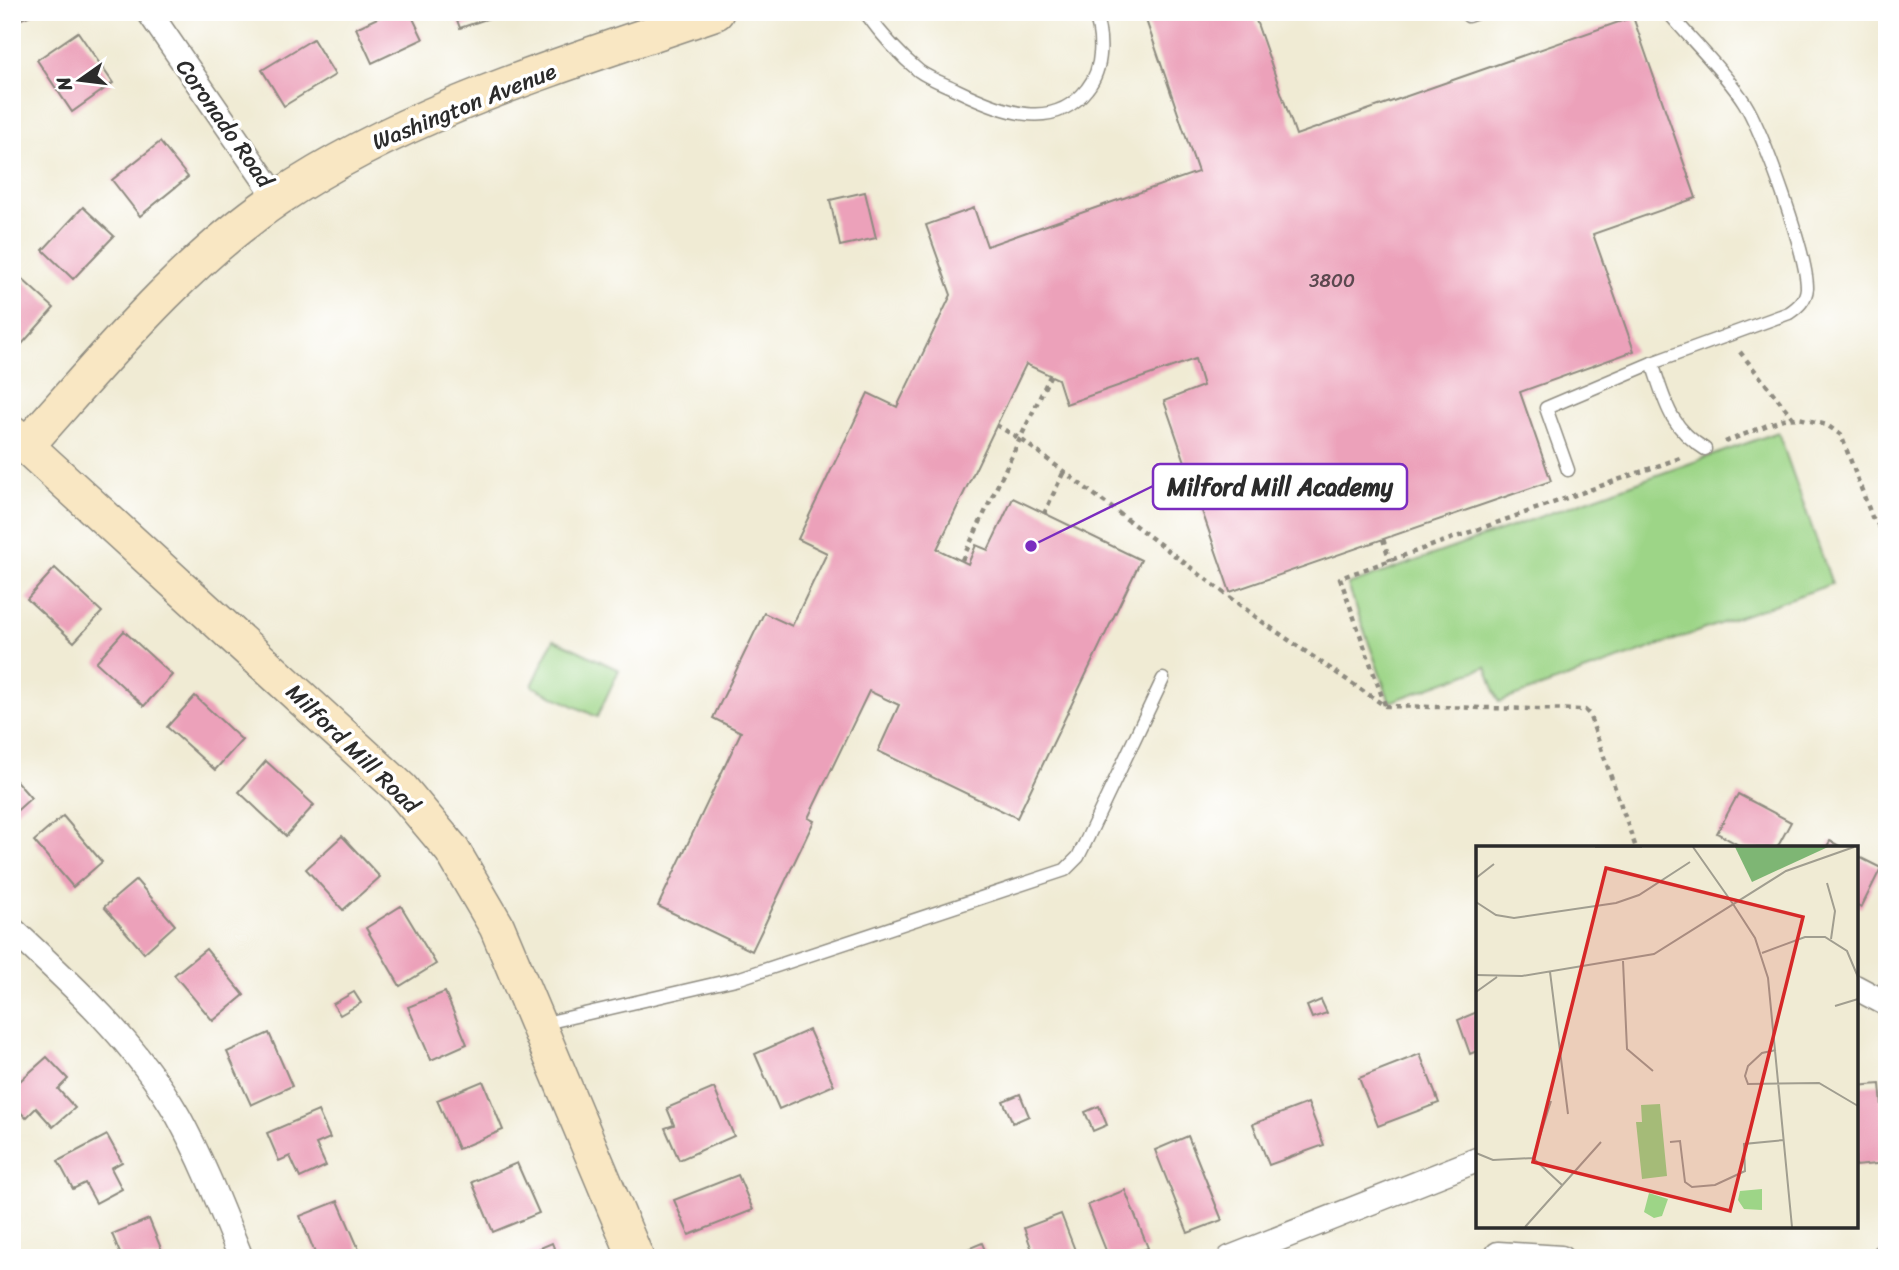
<svg xmlns="http://www.w3.org/2000/svg" width="1899" height="1270" viewBox="0 0 1899 1270" font-family="Sriracha,sans-serif">
<style>
.green{fill:#9dd587;stroke:#648059;stroke-width:2}
.building{fill:#eca1ba}
.lines{fill:none;stroke-linecap:round;stroke-linejoin:round}
.lane-casing{stroke:#8e8b80;stroke-width:15}
.street-casing{stroke:#8e8b80;stroke-width:27}
.secondary-casing{stroke:#8e8b80;stroke-width:38}
.path{stroke:#8e8b80;stroke-width:4.5;stroke-dasharray:5 5;stroke-linecap:butt}
.lane{stroke:#fff;stroke-width:12}
.street{stroke:#fff;stroke-width:24}
.secondary{stroke:#f9e7c3;stroke-width:35}
.labels{text-anchor:middle;stroke-width:7;stroke-linejoin:round;paint-order:stroke}
.number-label{font-size:19px;fill:#5b484f}
.street-label{font-size:23px;fill:#2b2b2b;stroke:#fff}
.inset-road{fill:none;stroke:#a19e90;stroke-width:2}
.view{fill:#d62828;fill-opacity:0.15;stroke:#d62828;stroke-width:3.5}
.inset-edge{fill:none;stroke:#2b2b2b;stroke-width:3.5}
.leader{fill:none;stroke:#7b2cbf;stroke-width:2.5}
.callout-dot{fill:#7b2cbf;stroke:#fff;stroke-width:2.5}
.callout{fill:#fff;stroke:#7b2cbf;stroke-width:2.5}
.callout-label{font-size:24px;text-anchor:middle;font-weight:bold;fill:#2b2b2b}
</style>
<rect width="100%" height="100%" fill="#fff"/>
<filter id="ink" filterUnits="userSpaceOnUse"><feTurbulence type="fractalNoise" baseFrequency=".0143" numOctaves="2"/><feDisplacementMap in="SourceGraphic" scale="14" xChannelSelector="R" yChannelSelector="G"/><feConvolveMatrix kernelMatrix="1 2 1 2 8 2 1 2 1" color-interpolation-filters="sRGB"/></filter>
<filter id="wash" filterUnits="userSpaceOnUse"><feTurbulence type="fractalNoise" baseFrequency=".00686" numOctaves="4" result="noise"/><feDisplacementMap in="SourceGraphic" scale="28" xChannelSelector="R" yChannelSelector="G"/><feGaussianBlur stdDeviation="1.57" result="paint"/><feColorMatrix in="noise" values="0 0 0 0 0 0 0 0 0 0 0 0 0 0 0 0 0 1.4 0 .05"/><feComposite in="paint" operator="in"/></filter>
<g filter="url(#wash)">
<rect width="100%" height="100%" fill="#f0ebd4"/>
<g class="green">
<path d="M 1778,432 L 1832,584 L 1499,702 L 1486,667 L 1390,702 L 1348,585 Z"/>
<path d="M 554,639 L 619,670 L 597,717 L 532,686 Z"/>
</g>
<g id="blocks">
<g class="building">
<path d="M 12,12 L 38,12 L 12,23 Z"/>
<path d="M 390,12 L 410,12 L 423,39 L 372,63 L 356,28 Z"/>
<path d="M 454,12 L 504,12 L 504,13 L 460,28 Z"/>
<path d="M 1169,12 L 1253,12 L 1296,135 L 1633,17 L 1696,198 L 1593,234 L 1634,351 L 1520,392 L 1551,481 L 1230,592 L 1164,401 L 1203,386 L 1195,359 L 1066,404 L 1058,379 L 1026,364 L 937,549 L 968,564 L 976,545 L 988,550 L 1013,498 L 1141,560 L 1017,818 L 878,751 L 899,705 L 869,691 L 808,818 L 814,821 L 752,951 L 658,906 L 741,732 L 713,718 L 764,613 L 792,626 L 827,553 L 798,539 L 868,393 L 897,407 L 951,295 L 926,225 L 974,208 L 987,246 L 1198,172 L 1146,20 Z"/>
<path d="M 78,32 L 113,83 L 72,112 L 37,60 Z"/>
<path d="M 313,39 L 335,75 L 284,106 L 262,70 Z"/>
<path d="M 160,142 L 188,177 L 140,216 L 112,180 Z"/>
<path d="M 865,192 L 876,238 L 840,246 L 830,200 Z"/>
<path d="M 83,207 L 114,236 L 73,279 L 43,250 Z"/>
<path d="M 21,278 L 54,308 L 14,353 L 12,287 Z"/>
<path d="M 55,568 L 102,612 L 74,642 L 27,599 Z"/>
<path d="M 124,631 L 172,675 L 144,706 L 96,662 Z"/>
<path d="M 195,696 L 242,740 L 215,770 L 167,727 Z"/>
<path d="M 266,761 L 314,805 L 286,836 L 239,792 Z"/>
<path d="M 12,776 L 31,798 L 12,815 Z"/>
<path d="M 1738,794 L 1791,822 L 1777,848 L 1744,848 L 1717,833 Z"/>
<path d="M 63,816 L 102,862 L 73,887 L 34,841 Z"/>
<path d="M 342,836 L 380,877 L 343,910 L 306,869 Z"/>
<path d="M 1830,841 L 1843,848 L 1826,848 Z"/>
<path d="M 1855,855 L 1881,868 L 1861,908 L 1855,905 Z"/>
<path d="M 136,880 L 175,925 L 144,953 L 104,907 Z"/>
<path d="M 401,906 L 436,964 L 400,986 L 366,928 Z"/>
<path d="M 206,949 L 244,995 L 213,1021 L 174,975 Z"/>
<path d="M 354,992 L 361,1003 L 340,1015 L 333,1004 Z"/>
<path d="M 445,992 L 467,1044 L 431,1060 L 408,1007 Z"/>
<path d="M 1321,1000 L 1327,1013 L 1312,1018 L 1307,1006 Z"/>
<path d="M 1477,1012 L 1477,1051 L 1470,1054 L 1458,1020 Z"/>
<path d="M 809,1030 L 834,1085 L 779,1109 L 755,1054 Z"/>
<path d="M 269,1033 L 292,1086 L 251,1105 L 227,1052 Z"/>
<path d="M 1420,1054 L 1439,1103 L 1378,1126 L 1359,1078 Z"/>
<path d="M 47,1057 L 68,1079 L 58,1089 L 75,1108 L 53,1127 L 36,1108 L 26,1118 L 12,1103 L 12,1088 Z"/>
<path d="M 483,1081 L 503,1130 L 458,1149 L 437,1100 Z"/>
<path d="M 1880,1084 L 1887,1163 L 1855,1166 L 1855,1086 Z"/>
<path d="M 714,1088 L 734,1136 L 679,1160 L 665,1128 L 674,1125 L 667,1108 Z"/>
<path d="M 1020,1094 L 1029,1116 L 1013,1123 L 1003,1101 Z"/>
<path d="M 1308,1103 L 1324,1145 L 1269,1165 L 1253,1124 Z"/>
<path d="M 1099,1106 L 1107,1125 L 1093,1131 L 1085,1112 Z"/>
<path d="M 318,1111 L 330,1138 L 316,1144 L 326,1166 L 300,1178 L 290,1156 L 279,1161 L 267,1133 Z"/>
<path d="M 107,1135 L 122,1162 L 111,1168 L 122,1189 L 96,1203 L 85,1183 L 73,1189 L 58,1161 Z"/>
<path d="M 1188,1136 L 1222,1220 L 1188,1233 L 1155,1150 Z"/>
<path d="M 517,1163 L 539,1213 L 493,1232 L 472,1182 Z"/>
<path d="M 738,1175 L 753,1210 L 689,1235 L 674,1200 Z"/>
<path d="M 1125,1190 L 1148,1248 L 1123,1258 L 1109,1258 L 1088,1205 Z"/>
<path d="M 338,1201 L 361,1254 L 353,1258 L 317,1258 L 300,1216 Z"/>
<path d="M 1061,1214 L 1078,1258 L 1035,1258 L 1024,1228 Z"/>
<path d="M 149,1219 L 165,1258 L 122,1258 L 112,1234 Z"/>
<path d="M 552,1243 L 558,1258 L 517,1258 Z"/>
<path d="M 982,1243 L 988,1258 L 946,1258 Z"/>
</g>
</g>
</g>
<g filter="url(#ink)">
<use href="#blocks" fill-opacity="0" stroke="#8e8b80" stroke-width="2"/>
<g class="lines">
<defs>
<g id="lane">
<path d="M 865,12 C 881,34 898,54 919,71 C 930,79 945,84 957,90 C 1000,111 1053,133 1087,89 C 1104,68 1103,36 1094,12"/>
<path d="M 1466,12 L 1468,16 L 1479,12"/>
<path d="M 1652,363 C 1665,401 1669,427 1705,449"/>
<path d="M 1568,470 L 1546,408 L 1652,363 L 1789,313 C 1798,307 1806,300 1807,288 C 1807,254 1763,132 1744,102 C 1725,72 1691,40 1668,12"/>
<path d="M 541,1024 L 740,978 L 1065,870 L 1078,857 L 1087,839 L 1163,679"/>
</g>
<g id="street">
<path d="M 149,12 L 277,198"/>
<path d="M 12,929 C 74,986 136,1043 178,1116 C 203,1161 222,1211 241,1258"/>
<path d="M 1855,987 L 1887,1004"/>
<path d="M 1498,1254 L 1561,1258"/>
<path d="M 1230,1258 L 1477,1160"/>
<path d="M 1884,1258 L 1887,1252"/>
</g>
<g id="secondary">
<path d="M 12,433 L 401,789 L 452,850 L 497,927 L 636,1258"/>
<path d="M 26,446 C 104,359 181,264 278,198 C 410,109 567,64 716,12"/>
</g>
</defs>
<use href="#lane" class="lane-casing"/>
<use href="#street" class="street-casing"/>
<use href="#secondary" class="secondary-casing"/>
<g class="path">
<path d="M 1740,352 L 1793,418"/>
<path d="M 996,425 L 1022,440 L 1264,623 L 1385,706 L 1585,710 L 1589,714 L 1636,848"/>
<path d="M 1725,442 L 1783,419 L 1799,418 L 1827,425 L 1841,435 L 1872,517 L 1887,536"/>
<path d="M 1044,514 L 1064,471"/>
<path d="M 1383,539 L 1390,561"/>
<path d="M 962,560 L 1050,376"/>
<path d="M 1385,705 L 1340,578 L 1680,458"/>
</g>
<use href="#lane" class="lane"/>
<use href="#street" class="street"/>
<use href="#secondary" class="secondary"/>
</g>
</g>
<g class="labels">
<g class="number-label">
<text x="1332" y="287">3800</text>
</g>
<g class="street-label">
<text transform="translate(464 106) rotate(-22)" y="8">Washington Avenue</text>
<text transform="translate(225 123) rotate(55)" y="8">Coronado Road</text>
<text transform="translate(353 748) rotate(44)" y="8">Milford Mill Road</text>
</g>
</g>
<g transform="translate(1476 846)">
<rect width="382" height="382" fill="#f0ebd4"/>
<path d="M 184,258 L 191,330 L 166,333 L 160,276 L 166,276 L 165,259 ZM 286,343 L 286,364 L 268,363 L 262,354 L 264,345 ZM 173,347 L 192,353 L 186,370 L 178,372 L 168,366 Z" fill="#9dd587"/>
<path d="M 259,1 L 352,1 L 276,36 Z" fill="#7eb674"/>
<path class="inset-road" d="M 119,1 L 166,1M 217,1 L 257,58M 0,32 L 18,18M 351,37 L 359,65 L 355,93M 0,56 L 20,69 L 38,72 L 140,57 L 163,49 L 214,16M 257,58 L 279,92 L 292,132 L 316,381M 286,107 L 329,91 L 349,91 L 371,105 L 382,131M 147,115 L 151,203 L 177,225M 74,126 L 92,268M 0,129 L 46,130 L 178,108 L 310,25 L 378,1M 0,146 L 21,131M 359,160 L 382,153M 300,204 L 286,207 L 272,220 L 269,230 L 272,238 L 343,237 L 382,260M 194,296 L 204,295 L 209,336 L 216,341 L 239,339 L 269,325 L 268,298 L 308,294M 0,307 L 17,314 L 57,312 L 86,339M 57,312 L 75,255M 49,381 L 125,296"/>
<path class="view" d="M 130,22 L 327,71 L 254,365 L 57,316 Z"/>
<rect width="382" height="382" class="inset-edge"/>
</g>
<path class="leader" d="M1031 546L1153 486"/>
<circle class="callout-dot" cx="1031" cy="546" r="7"/>
<rect class="callout" x="1153" y="464" width="254" height="45" rx="7"/>
<g class="callout-label">
<text x="1280" y="495">Milford Mill Academy</text>
</g>
<rect width="1899" height="1270" fill="none" stroke="#fff" stroke-width="42"/>
<g transform="translate(80 80) rotate(256)" stroke="#ffffff" stroke-width="5" paint-order="stroke">
<path d="M0-5L12 26L0 18L-12 26Z" fill="#2b2b2b"/>
<text y="-10" font-size="19" font-weight="bold" text-anchor="middle" fill="#2b2b2b">N</text>
</g>
</svg>
